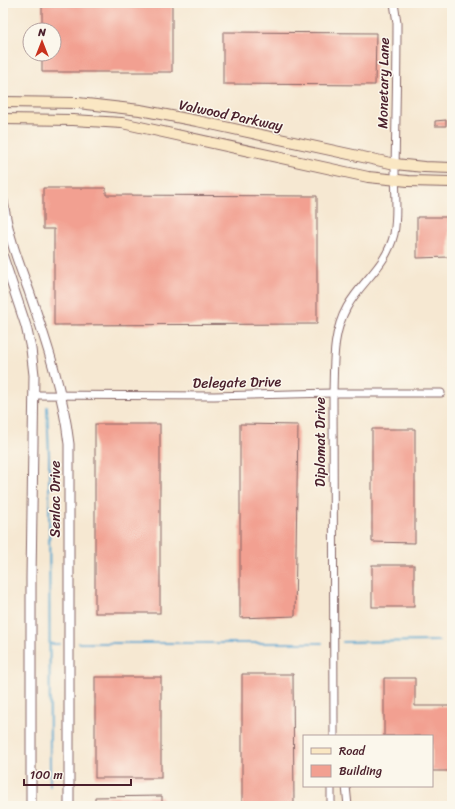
<svg xmlns="http://www.w3.org/2000/svg" width="455" height="809" viewBox="0 0 455 809" font-family="Sriracha,sans-serif">
<style>
.lines{fill:none;stroke-linecap:round;stroke-linejoin:round}
.stream{stroke:#55a6cf;stroke-width:2}
.building{fill:#f2a091}
.minor-casing{stroke:#866565;stroke-width:9}
.tertiary-casing{stroke:#866565;stroke-width:11}
.secondary-casing{stroke:#866565;stroke-width:12}
.minor{stroke:#fff;stroke-width:7}
.tertiary{stroke:#fff;stroke-width:9}
.secondary{stroke:#fae7c3;stroke-width:10}
.labels{text-anchor:middle;stroke-width:3;stroke-linejoin:round;paint-order:stroke}
.street-label{font-size:14px;fill:#4a1f2b;stroke:#fbf7ec}
</style>
<rect width="100%" height="100%" fill="#fbf7ec"/>
<filter id="ink" filterUnits="userSpaceOnUse"><feTurbulence type="fractalNoise" baseFrequency=".025" numOctaves="2"/><feDisplacementMap in="SourceGraphic" scale="8" xChannelSelector="R" yChannelSelector="G"/><feConvolveMatrix kernelMatrix="1 2 1 2 8 2 1 2 1" color-interpolation-filters="sRGB"/></filter>
<filter id="wash" filterUnits="userSpaceOnUse"><feTurbulence type="fractalNoise" baseFrequency=".012" numOctaves="4" result="noise"/><feDisplacementMap in="SourceGraphic" scale="16" xChannelSelector="R" yChannelSelector="G"/><feGaussianBlur stdDeviation="0.9" result="paint"/><feColorMatrix in="noise" values="0 0 0 0 0 0 0 0 0 0 0 0 0 0 0 0 0 1.4 0 .05"/><feComposite in="paint" operator="in"/></filter>
<g filter="url(#wash)">
<rect width="100%" height="100%" fill="#f6e8d2"/>
<g class="lines">
<g class="stream">
<path d="M 47,407 L 49,455 L 50,786"/>
<path d="M 343,642 L 439,641"/>
<path d="M 79,643 L 322,643"/>
<path d="M 50,644 L 60,644"/>
</g>
</g>
<g id="blocks">
<g class="building">
<path d="M 42,3 L 172,3 L 172,72 L 42,72 L 42,54 L 54,54 L 54,30 L 42,30 Z"/>
<path d="M 223,32 L 376,33 L 375,85 L 223,84 Z"/>
<path d="M 446,120 L 446,126 L 435,126 L 435,121 Z"/>
<path d="M 43,188 L 106,188 L 106,195 L 317,196 L 317,324 L 54,325 L 54,229 L 43,229 Z"/>
<path d="M 417,217 L 449,217 L 449,257 L 417,258 Z"/>
<rect x="95" y="424" width="65" height="189"/>
<path d="M 240,424 L 298,425 L 295,616 L 240,618 Z"/>
<path d="M 372,429 L 415,429 L 415,543 L 372,542 Z"/>
<rect x="372" y="565" width="42" height="42"/>
<path d="M 242,674 L 293,674 L 294,806 L 242,806 Z"/>
<rect x="95" y="677" width="66" height="101"/>
<path d="M 384,678 L 415,678 L 415,706 L 452,706 L 452,771 L 432,771 L 432,736 L 384,736 Z"/>
<path d="M 162,796 L 162,806 L 95,806 L 95,797 Z"/>
</g>
</g>
</g>
<g filter="url(#ink)">
<use href="#blocks" fill-opacity="0" stroke="#866565" stroke-width="1"/>
<g class="lines">
<defs>
<g id="minor">
<path d="M 34,395 L 214,396 L 333,393 L 441,393"/>
<path d="M 334,736 L 333,393 C 334,363 332,334 347,307 C 362,280 386,267 394,234 C 398,213 395,190 395,168 C 396,119 397,71 397,23 L 394,3"/>
<path d="M 346,786 L 348,806"/>
<path d="M 331,806 L 331,786"/>
</g>
<g id="tertiary">
<path d="M 3,201 C 7,232 18,262 29,291 C 46,341 63,391 69,444 L 69,806"/>
<path d="M 3,257 L 26,326 L 31,349 L 34,375 L 31,578 L 31,806"/>
</g>
<g id="secondary">
<path d="M 3,102 L 78,103 L 140,110 L 197,121 L 395,164 L 424,167 L 452,168"/>
<path d="M 3,119 L 73,120 L 122,123 L 368,177 L 408,181 L 452,182"/>
</g>
</defs>
<use href="#minor" class="minor-casing"/>
<use href="#tertiary" class="tertiary-casing"/>
<use href="#secondary" class="secondary-casing"/>
<use href="#minor" class="minor"/>
<use href="#tertiary" class="tertiary"/>
<use href="#secondary" class="secondary"/>
</g>
</g>
<g class="labels">
<g class="street-label">
<text transform="translate(383 83) rotate(-89)" y="5">Monetary Lane</text>
<text transform="translate(231 115) rotate(12)" y="5">Valwood Parkway</text>
<text transform="translate(237 382) rotate(-1)" y="5">Delegate Drive</text>
<text transform="translate(320 442) rotate(-90)" y="5">Diplomat Drive</text>
<text transform="translate(55 499) rotate(-90)" y="5">Senlac Drive</text>
</g>
</g>
<rect width="455" height="809" fill="none" stroke="#fbf7ec" stroke-width="16"/>
<rect x="303" y="735" width="130" height="52" fill="#fbf7ec" stroke="#b4a19f"/>
<rect x="311" y="748" width="20" height="6" fill="#fae7c3" stroke="#b4a19f"/>
<text x="339" y="755" font-size="12" fill="#4a1f2b">Road</text>
<rect x="311" y="765" width="20" height="12" fill="#f2a091" stroke="#b4a19f"/>
<text x="339" y="775" font-size="12" fill="#4a1f2b">Building</text>
<g transform="translate(42 42)"><circle r="19" fill="#fbf7ec" stroke="#b4a19f"/>
<path d="M0-3L7 15L0 10L-7 15Z" fill="#c8321e"/>
<text y="-6" font-size="11" font-weight="bold" text-anchor="middle" fill="#4a1f2b">N</text>
</g>
<path d="M24 779v6h107v-6" fill="none" stroke="#4a1f2b" stroke-width="2"/>
<text x="30" y="779" font-size="12" fill="#4a1f2b" stroke="#fbf7ec" stroke-width="3" paint-order="stroke">100 m</text>
</svg>
